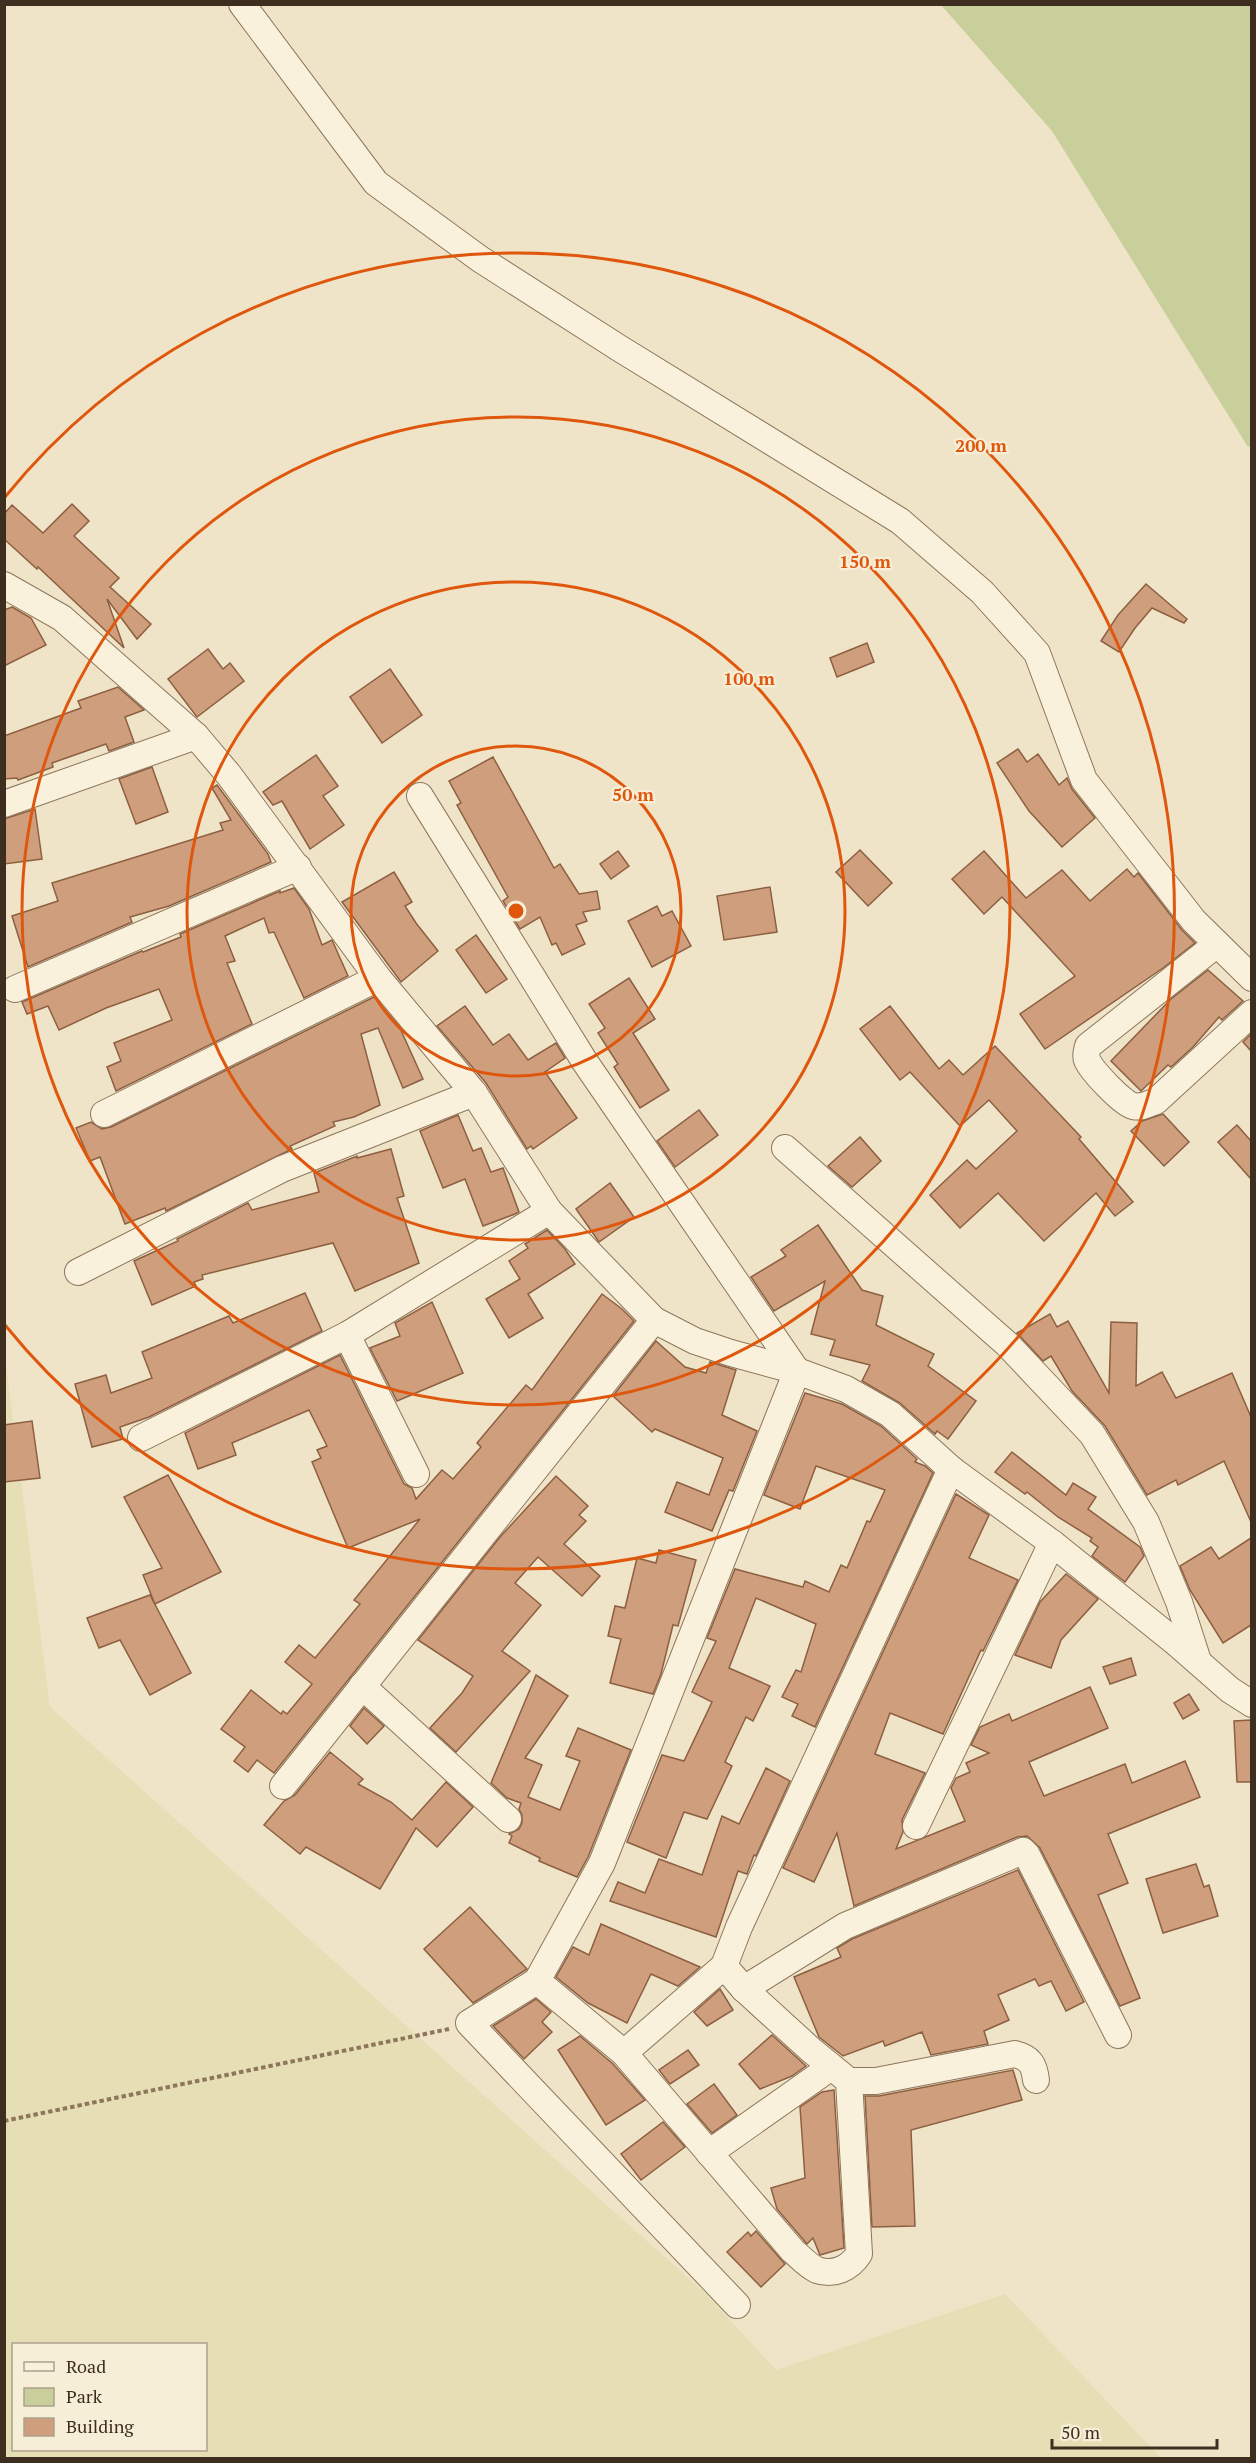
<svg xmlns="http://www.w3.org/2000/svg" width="1256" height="2463" viewBox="0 0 1256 2463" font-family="'PT Serif',serif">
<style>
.farmland{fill:#e6deb5;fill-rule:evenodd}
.green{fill:#c9cf9b}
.building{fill:#cf9f7d;stroke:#8d5f41;stroke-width:1.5}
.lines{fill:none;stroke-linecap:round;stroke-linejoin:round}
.minor-casing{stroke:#8d765c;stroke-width:28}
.path{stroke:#8d765c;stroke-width:4;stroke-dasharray:4.5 3;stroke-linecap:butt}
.minor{stroke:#faf1dc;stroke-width:26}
.ring{fill:none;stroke:#df570d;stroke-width:3}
.centre{fill:#df570d;stroke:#f7eed8;stroke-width:3}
.ring-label{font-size:18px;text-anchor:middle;font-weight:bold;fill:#df570d;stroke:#f7eed8;stroke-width:4.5;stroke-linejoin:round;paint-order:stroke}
</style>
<rect width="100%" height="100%" fill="#f0e4c8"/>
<path class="farmland" d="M 4,1349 L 50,1707 L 706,2294 L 776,2370 L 1005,2294 L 1161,2458 L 5,2458 ZM 14,2344 L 206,2344 L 206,2450 L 14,2450 Z"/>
<path class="green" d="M 941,5 L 1251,5 L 1251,446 L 1248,447 L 1052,131 Z"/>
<g class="building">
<path d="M 72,504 L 89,521 L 74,536 L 119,578 L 110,587 L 151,624 L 137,639 L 107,599 L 124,648 L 38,567 L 37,569 L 4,539 L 4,514 L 12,505 L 43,533 Z"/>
<path d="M 1146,584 L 1187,619 L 1184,623 L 1152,608 L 1135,628 L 1119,652 L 1101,641 L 1118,615 Z"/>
<path d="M 12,607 L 31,618 L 46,645 L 4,666 L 4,610 Z"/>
<path d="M 867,643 L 874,662 L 837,677 L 830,658 Z"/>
<path d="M 208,649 L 223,669 L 230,663 L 244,681 L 197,717 L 168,679 Z"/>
<path d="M 390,669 L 422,715 L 382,743 L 350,697 Z"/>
<path d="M 118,687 L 144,710 L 125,717 L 134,742 L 109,751 L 106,744 L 52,763 L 53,767 L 18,780 L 17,778 L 4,779 L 4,736 L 81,708 L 78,701 Z"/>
<path d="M 1018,749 L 1027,762 L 1038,754 L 1059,785 L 1067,778 L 1072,789 L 1095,818 L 1062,847 L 1029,811 L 997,763 Z"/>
<path d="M 316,755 L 338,786 L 323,796 L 344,825 L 310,849 L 282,801 L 273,805 L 263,792 Z"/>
<path d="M 493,757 L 554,868 L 560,864 L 579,894 L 597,891 L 600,909 L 583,912 L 587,921 L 576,925 L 585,944 L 562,955 L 556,943 L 552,945 L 540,917 L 520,929 L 503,901 L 508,897 L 457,805 L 461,803 L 449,781 Z"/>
<path d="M 152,767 L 168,812 L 136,824 L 119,779 Z"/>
<path d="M 217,785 L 268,854 L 271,862 L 169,906 L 130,917 L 132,922 L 28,967 L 12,916 L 58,901 L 52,883 L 223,830 L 220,823 L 231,820 L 212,788 Z"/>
<path d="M 35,809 L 42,859 L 4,864 L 4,819 Z"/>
<path d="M 860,850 L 892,883 L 868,906 L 836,872 Z"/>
<path d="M 618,851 L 629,866 L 611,879 L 600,864 Z"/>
<path d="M 984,851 L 1026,898 L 1062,870 L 1090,901 L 1127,869 L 1134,877 L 1138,873 L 1182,930 L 1195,943 L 1163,968 L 1045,1049 L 1020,1014 L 1075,976 L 1002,897 L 984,914 L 952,879 Z"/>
<path d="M 394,872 L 412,902 L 405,906 L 416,923 L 438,951 L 401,982 L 342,902 Z"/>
<path d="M 770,887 L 777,932 L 724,940 L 717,896 Z"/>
<path d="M 294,888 L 309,909 L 322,945 L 332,940 L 348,976 L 304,998 L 274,932 L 269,933 L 264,918 L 225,936 L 235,961 L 227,963 L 252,1024 L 116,1091 L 107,1067 L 121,1061 L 114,1043 L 172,1020 L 159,989 L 106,1008 L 59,1030 L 48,1006 L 27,1014 L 22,1002 L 142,951 L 143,952 L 181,937 L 180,934 L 280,891 L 280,893 Z"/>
<path d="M 657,906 L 662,916 L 672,911 L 691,946 L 652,967 L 628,921 Z"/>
<path d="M 476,935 L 507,979 L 486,993 L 456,950 Z"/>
<path d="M 1208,970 L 1243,1001 L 1222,1020 L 1219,1017 L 1193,1047 L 1171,1067 L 1168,1065 L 1141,1091 L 1111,1061 L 1171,999 Z"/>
<path d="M 629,978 L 655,1019 L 633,1033 L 669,1090 L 640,1108 L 614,1067 L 618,1064 L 598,1033 L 605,1028 L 589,1004 Z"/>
<path d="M 374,997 L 399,1026 L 423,1079 L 403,1088 L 378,1028 L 361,1034 L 380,1105 L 354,1117 L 333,1122 L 335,1126 L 290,1146 L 292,1149 L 166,1211 L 165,1208 L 125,1224 L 100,1157 L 90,1161 L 76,1128 L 91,1122 L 102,1129 L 111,1127 Z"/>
<path d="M 465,1006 L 493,1045 L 509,1034 L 528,1060 L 556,1043 L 565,1058 L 545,1072 L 577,1118 L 533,1149 L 531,1146 L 527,1149 L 486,1083 L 437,1026 Z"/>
<path d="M 890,1006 L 939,1069 L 949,1060 L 963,1075 L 995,1046 L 1081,1137 L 1079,1139 L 1133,1202 L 1115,1216 L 1096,1193 L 1044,1241 L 998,1193 L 960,1228 L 930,1195 L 967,1160 L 976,1169 L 1017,1131 L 989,1100 L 960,1126 L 910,1072 L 900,1080 L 860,1029 Z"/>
<path d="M 1251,1034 L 1251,1051 L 1243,1042 Z"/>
<path d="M 699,1110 L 718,1135 L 675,1167 L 657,1141 Z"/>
<path d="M 1163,1114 L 1189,1142 L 1164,1166 L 1131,1131 L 1142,1121 Z"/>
<path d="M 458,1115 L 473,1151 L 481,1148 L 491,1172 L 503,1168 L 519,1212 L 515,1214 L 483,1226 L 465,1179 L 443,1188 L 420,1131 Z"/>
<path d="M 1237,1125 L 1251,1141 L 1251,1179 L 1218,1142 Z"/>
<path d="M 860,1137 L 881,1161 L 852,1187 L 828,1166 Z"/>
<path d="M 391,1149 L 404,1196 L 397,1198 L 419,1263 L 355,1291 L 333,1243 L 202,1275 L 203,1279 L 194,1282 L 196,1286 L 152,1305 L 134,1261 L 178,1241 L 177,1239 L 248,1203 L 252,1210 L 319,1192 L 314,1173 L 357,1156 L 357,1158 Z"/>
<path d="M 610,1183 L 634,1217 L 599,1242 L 576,1209 Z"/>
<path d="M 818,1225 L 862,1290 L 883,1296 L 876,1325 L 934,1354 L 928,1366 L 976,1401 L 948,1439 L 937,1431 L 935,1434 L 900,1403 L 862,1381 L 870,1365 L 830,1355 L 835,1340 L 811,1334 L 825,1281 L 774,1311 L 751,1277 L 786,1256 L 781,1250 Z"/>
<path d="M 547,1230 L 565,1249 L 575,1264 L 528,1294 L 543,1318 L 509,1338 L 486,1299 L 520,1279 L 509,1261 L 528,1248 L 525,1244 Z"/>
<path d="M 305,1293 L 322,1331 L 149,1417 L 120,1427 L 123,1439 L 92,1447 L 75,1384 L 106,1375 L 111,1393 L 152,1378 L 142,1352 L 229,1316 L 233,1323 Z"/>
<path d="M 602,1294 L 622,1309 L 634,1321 L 274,1773 L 257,1760 L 248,1772 L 234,1761 L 245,1747 L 221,1729 L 251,1690 L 281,1714 L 283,1711 L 287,1714 L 312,1684 L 285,1662 L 299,1645 L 315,1658 L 360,1604 L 354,1600 L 420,1519 L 348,1548 L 312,1462 L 321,1458 L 317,1450 L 327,1446 L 309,1410 L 232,1443 L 236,1455 L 198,1469 L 185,1433 L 340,1355 L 404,1484 L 412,1488 L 416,1499 L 442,1470 L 453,1479 L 481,1447 L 477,1443 L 526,1385 L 532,1390 Z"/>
<path d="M 432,1302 L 463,1373 L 397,1401 L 370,1348 L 400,1336 L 395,1323 Z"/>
<path d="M 1050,1314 L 1057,1327 L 1068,1321 L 1109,1393 L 1111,1322 L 1137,1323 L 1136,1386 L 1162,1372 L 1176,1398 L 1232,1373 L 1251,1417 L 1251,1522 L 1224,1461 L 1178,1485 L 1176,1480 L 1147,1495 L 1105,1426 L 1072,1391 L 1051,1356 L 1043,1361 L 1017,1333 Z"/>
<path d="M 656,1341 L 685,1367 L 706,1373 L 710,1362 L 736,1370 L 722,1415 L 757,1431 L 733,1491 L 729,1490 L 712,1531 L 665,1512 L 677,1482 L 709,1495 L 723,1458 L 655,1429 L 652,1432 L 613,1396 Z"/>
<path d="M 805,1393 L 842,1404 L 881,1426 L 917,1459 L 915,1462 L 925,1466 L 933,1473 L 815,1727 L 792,1716 L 798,1704 L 782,1697 L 796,1670 L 801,1672 L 816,1624 L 756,1598 L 729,1668 L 770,1686 L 753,1721 L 746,1717 L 725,1762 L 732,1766 L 707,1819 L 684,1812 L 666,1858 L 627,1842 L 662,1755 L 684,1761 L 712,1702 L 692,1692 L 716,1641 L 707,1638 L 735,1569 L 803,1587 L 805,1581 L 829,1592 L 841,1565 L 847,1568 L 867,1521 L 870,1522 L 885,1490 L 816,1466 L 800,1509 L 764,1495 Z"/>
<path d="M 32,1421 L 40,1478 L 4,1482 L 4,1425 Z"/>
<path d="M 1012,1452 L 1066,1495 L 1073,1483 L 1096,1497 L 1088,1509 L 1140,1547 L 1144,1556 L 1125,1582 L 1092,1556 L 1098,1547 L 1090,1541 L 1092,1538 L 1058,1517 L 1027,1492 L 1025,1494 L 995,1472 Z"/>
<path d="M 168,1475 L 221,1572 L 155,1604 L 143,1575 L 162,1568 L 124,1497 Z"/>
<path d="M 556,1476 L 588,1506 L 579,1515 L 586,1521 L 564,1544 L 600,1576 L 582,1596 L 538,1557 L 515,1583 L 541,1605 L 502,1651 L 530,1671 L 456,1752 L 430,1728 L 462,1693 L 473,1676 L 418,1640 L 500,1537 Z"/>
<path d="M 956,1494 L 989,1515 L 969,1558 L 1018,1580 L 983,1651 L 981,1650 L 943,1734 L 890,1713 L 875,1754 L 925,1773 L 902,1820 L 903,1832 L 896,1849 L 965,1821 L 951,1788 L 956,1778 L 970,1772 L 966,1763 L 989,1753 L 971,1745 L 980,1727 L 1009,1714 L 1012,1721 L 1090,1687 L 1108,1728 L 1029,1762 L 1044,1796 L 1125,1764 L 1132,1783 L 1185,1761 L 1200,1797 L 1108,1834 L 1128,1883 L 1098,1895 L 1140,1998 L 1120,2006 L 1040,1848 L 1027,1836 L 1017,1837 L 854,1906 L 837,1833 L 814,1882 L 783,1868 Z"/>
<path d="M 1251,1538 L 1251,1625 L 1223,1643 L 1190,1590 L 1180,1566 L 1211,1547 L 1219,1559 Z"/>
<path d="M 659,1550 L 696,1560 L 678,1626 L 673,1625 L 661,1674 L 653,1694 L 610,1683 L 621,1639 L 608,1636 L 615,1606 L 625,1608 L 637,1558 L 656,1563 Z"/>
<path d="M 1066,1574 L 1098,1599 L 1061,1640 L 1051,1668 L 1015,1655 L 1040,1602 Z"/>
<path d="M 150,1595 L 191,1673 L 150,1695 L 120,1640 L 99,1648 L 87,1618 Z"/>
<path d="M 1131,1658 L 1136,1675 L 1110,1684 L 1103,1667 Z"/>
<path d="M 536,1675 L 568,1696 L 525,1758 L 542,1765 L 528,1797 L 560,1810 L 580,1761 L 566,1756 L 578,1728 L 631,1750 L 588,1857 L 577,1877 L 539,1861 L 540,1858 L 509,1843 L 512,1836 L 509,1834 L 519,1829 L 522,1823 L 522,1815 L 519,1809 L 521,1803 L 507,1798 L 491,1783 Z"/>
<path d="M 1189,1694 L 1199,1710 L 1183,1719 L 1174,1703 Z"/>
<path d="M 364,1708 L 384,1726 L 367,1744 L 350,1726 Z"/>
<path d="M 1251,1720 L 1251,1782 L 1237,1782 L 1234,1721 Z"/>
<path d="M 330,1752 L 363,1779 L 358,1784 L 391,1802 L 412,1820 L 446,1782 L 473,1807 L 437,1847 L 416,1828 L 380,1889 L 306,1847 L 300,1854 L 264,1825 L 284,1801 L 295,1795 Z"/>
<path d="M 766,1768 L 790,1781 L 756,1856 L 754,1855 L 747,1874 L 738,1871 L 716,1937 L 610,1901 L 618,1882 L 645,1893 L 659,1859 L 702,1875 L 722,1816 L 739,1824 Z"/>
<path d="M 1196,1864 L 1204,1887 L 1209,1885 L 1218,1916 L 1163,1933 L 1146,1879 Z"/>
<path d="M 1018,1870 L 1084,2002 L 1066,2011 L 1051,1981 L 1039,1986 L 1035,1979 L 998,1995 L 1009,2020 L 984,2031 L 988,2044 L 931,2055 L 922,2032 L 885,2046 L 883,2041 L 843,2056 L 819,2037 L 794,1977 L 841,1957 L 837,1948 L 852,1939 Z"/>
<path d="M 470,1907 L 527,1969 L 473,2003 L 424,1949 Z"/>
<path d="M 601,1924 L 700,1967 L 678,1986 L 651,1974 L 627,2023 L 588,2003 L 556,1977 L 573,1947 L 589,1955 Z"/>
<path d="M 720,1989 L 733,2010 L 707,2026 L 694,2012 Z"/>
<path d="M 536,1999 L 551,2012 L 542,2022 L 552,2032 L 524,2059 L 493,2026 Z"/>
<path d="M 772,2035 L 806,2066 L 792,2076 L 760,2089 L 739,2064 Z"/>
<path d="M 580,2036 L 613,2064 L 645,2100 L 606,2125 L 558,2050 Z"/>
<path d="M 688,2050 L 699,2065 L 670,2084 L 659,2070 Z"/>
<path d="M 1013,2070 L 1022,2100 L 911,2130 L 915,2226 L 872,2227 L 865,2096 L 879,2096 Z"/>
<path d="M 714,2084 L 737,2115 L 712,2133 L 687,2104 Z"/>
<path d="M 834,2090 L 844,2248 L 820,2255 L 813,2238 L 807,2244 L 777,2209 L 771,2188 L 805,2178 L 800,2107 L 822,2092 Z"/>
<path d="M 663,2122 L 685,2147 L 641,2180 L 621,2154 Z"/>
<path d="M 756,2231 L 785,2264 L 761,2287 L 727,2252 L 748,2232 L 751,2236 Z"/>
</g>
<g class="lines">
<defs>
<g id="minor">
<path d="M 242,4 L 376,183 L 480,259 L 619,348 L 900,521 L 982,592 L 1037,653 L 1084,780 L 1194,921 L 1252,978"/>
<path d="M 4,585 L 62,618 L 196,736 L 229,775 L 378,978 L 474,1093 L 549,1211 L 654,1320 L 695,1341 L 731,1353 L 797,1371 L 846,1389 L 890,1414 L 951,1469 L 1052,1543 L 1174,1641 L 1230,1690 L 1252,1704"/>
<path d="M 420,796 L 585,1062 L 797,1371 L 602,1863 L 537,1981 L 624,2053 L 724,1966"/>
<path d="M 4,804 L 196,736"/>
<path d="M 1217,944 L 1088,1046 C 1087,1051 1085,1055 1087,1060 C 1092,1071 1122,1103 1133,1106 C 1142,1108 1148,1104 1156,1101 L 1252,1013"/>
<path d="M 15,989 L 298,867"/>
<path d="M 104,1114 L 378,978"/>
<path d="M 785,1148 L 1007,1344 L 1092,1434 L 1146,1522 L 1179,1602 L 1198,1661"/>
<path d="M 78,1272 L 282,1169 L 474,1093"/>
<path d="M 347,1335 L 416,1474"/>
<path d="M 141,1438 L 347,1335 L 549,1211"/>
<path d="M 951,1469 L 739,1927 L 724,1966 L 744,1989 L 811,2050 L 849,2081 L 876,2081 L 1015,2054 C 1030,2058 1034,2064 1036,2080"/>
<path d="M 362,1686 L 508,1819"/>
<path d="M 283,1786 L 654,1320"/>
<path d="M 916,1826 L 1052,1543"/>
<path d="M 537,1981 L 469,2023 L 737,2305"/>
<path d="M 744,1989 L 845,1926 L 1023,1851 L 1027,1855 L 1118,2035"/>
<path d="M 624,2053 L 793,2251 C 800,2257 808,2266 817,2270 C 834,2276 850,2268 859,2254 L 849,2081"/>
<path d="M 709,2153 L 831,2067"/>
</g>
</defs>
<use href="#minor" class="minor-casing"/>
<path class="path" d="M 4,2121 L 449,2029"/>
<use href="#minor" class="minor"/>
</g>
<g class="ring">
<circle cx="516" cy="911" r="165"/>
<circle cx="516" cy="911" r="329"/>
<circle cx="516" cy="911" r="494"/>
<path d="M5 497A658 658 0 1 1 5 1325"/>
</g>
<circle cx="516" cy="911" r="9" class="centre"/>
<g class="ring-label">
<text x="981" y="452">200 m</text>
<text x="865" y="568">150 m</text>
<text x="749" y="685">100 m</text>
<text x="633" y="801">50 m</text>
</g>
<rect width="1256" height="2463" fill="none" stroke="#3d2e20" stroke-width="12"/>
<rect x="12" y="2343" width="195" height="108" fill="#f7eed8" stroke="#ada18e" stroke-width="1.5"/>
<rect x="24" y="2362" width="30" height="9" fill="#faf1dc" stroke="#ada18e" stroke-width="1.5"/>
<text x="66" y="2373" font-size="18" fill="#3d2e20">Road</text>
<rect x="24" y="2388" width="30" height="18" fill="#c9cf9b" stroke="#ada18e" stroke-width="1.5"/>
<text x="66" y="2403" font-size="18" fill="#3d2e20">Park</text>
<rect x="24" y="2418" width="30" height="18" fill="#cf9f7d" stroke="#ada18e" stroke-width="1.5"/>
<text x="66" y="2433" font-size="18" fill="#3d2e20">Building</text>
<path d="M1052 2439v9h165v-9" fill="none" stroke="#3d2e20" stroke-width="3"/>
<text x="1061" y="2439" font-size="18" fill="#3d2e20" stroke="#f7eed8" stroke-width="4.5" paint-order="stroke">50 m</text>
</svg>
